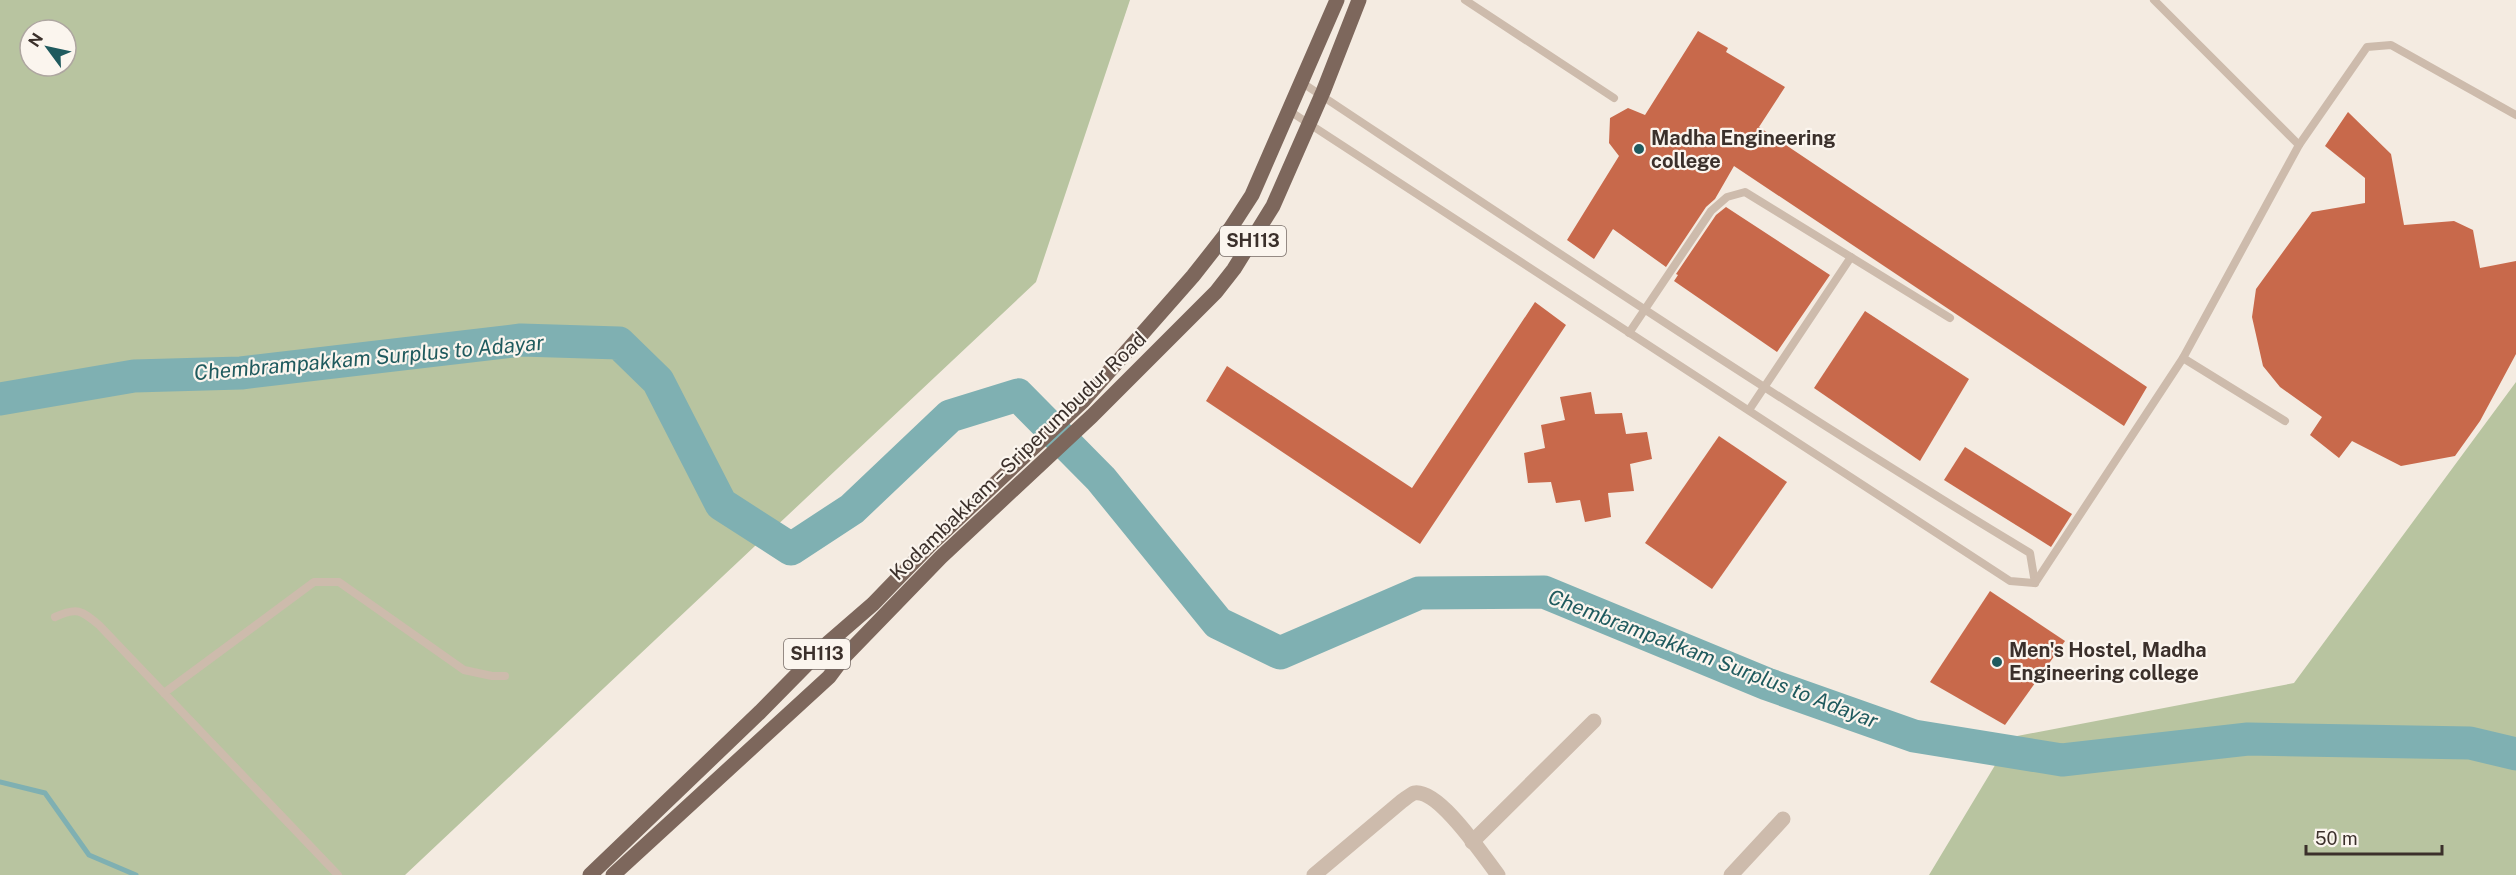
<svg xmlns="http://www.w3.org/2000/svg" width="2516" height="875" viewBox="0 0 2516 875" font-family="'Public Sans',sans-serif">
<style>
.green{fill:#b8c4a0;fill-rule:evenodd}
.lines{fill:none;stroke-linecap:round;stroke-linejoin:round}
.stream{stroke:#7fb0b2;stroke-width:5}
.river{stroke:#7fb0b2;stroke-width:33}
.building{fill:#c8694b}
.lane{stroke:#cdbbac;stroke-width:8}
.street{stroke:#cdbbac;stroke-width:15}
.primary{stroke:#7d675c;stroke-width:15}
.poi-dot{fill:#1f5a5e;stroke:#fbf5ee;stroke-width:2}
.labels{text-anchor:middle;stroke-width:4.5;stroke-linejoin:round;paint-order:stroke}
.shield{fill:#fbf5ee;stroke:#756b66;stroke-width:1.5}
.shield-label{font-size:18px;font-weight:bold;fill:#3b302b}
.poi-label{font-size:20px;font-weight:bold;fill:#3b302b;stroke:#fbf5ee;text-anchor:start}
.street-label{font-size:20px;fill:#3b302b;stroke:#fbf5ee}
.water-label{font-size:21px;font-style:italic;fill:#1f5a5e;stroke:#fbf5ee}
</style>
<rect width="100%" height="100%" fill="#f4ebe1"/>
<g class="green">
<path d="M 0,0 L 1130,0 L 1036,282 L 405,875 L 0,875 ZM 30,30 L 66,30 L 66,66 L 30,66 Z"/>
<path d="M 2516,382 L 2516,875 L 1929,875 L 2012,737 L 2294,683 Z"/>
</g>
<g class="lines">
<path class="stream" d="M 0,782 L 45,793 L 89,855 L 136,875"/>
<path class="river" d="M 0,399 L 134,376 L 241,373 L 521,340 L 619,343 L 658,381 L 721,504 L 791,549 L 852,509 L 950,416 L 1018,395 L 1101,479 L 1218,623 L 1280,653 L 1419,593 L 1544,592 L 1767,684 L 1914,736 L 2062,760 L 2248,739 L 2470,743 L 2516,754"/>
</g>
<g class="building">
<path d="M 1698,31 L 1728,48 L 1726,52 L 1785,87 L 1759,127 L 2147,387 L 2124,426 L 1734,166 L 1715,199 L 1706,207 L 1666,267 L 1613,229 L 1594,259 L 1567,240 L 1619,156 L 1609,143 L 1610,118 L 1628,108 L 1645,115 Z"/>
<path d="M 2348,112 L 2391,154 L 2404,225 L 2454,221 L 2473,230 L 2480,268 L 2516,261 L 2516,354 L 2480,421 L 2455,456 L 2401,466 L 2352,441 L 2339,458 L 2310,435 L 2322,417 L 2280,387 L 2263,366 L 2252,317 L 2256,289 L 2312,212 L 2365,203 L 2365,178 L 2325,146 Z"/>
<path d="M 1726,207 L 1830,275 L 1777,352 L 1674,281 L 1678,275 L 1676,274 L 1716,215 Z"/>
<path d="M 1535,302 L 1566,325 L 1420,544 L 1206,401 L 1227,366 L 1412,488 Z"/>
<path d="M 1865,311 L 1969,379 L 1920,461 L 1814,388 Z"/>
<path d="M 1591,392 L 1595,414 L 1622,413 L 1626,434 L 1647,432 L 1652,459 L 1630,464 L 1634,491 L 1608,493 L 1611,517 L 1585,522 L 1580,500 L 1556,503 L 1551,482 L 1528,483 L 1524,453 L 1545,448 L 1541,425 L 1565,420 L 1560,397 Z"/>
<path d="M 1719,436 L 1787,482 L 1712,589 L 1645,543 Z"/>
<path d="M 1965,447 L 2072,514 L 2051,547 L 1944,480 Z"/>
<path d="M 1990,591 L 2065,641 L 2005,725 L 1930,682 Z"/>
</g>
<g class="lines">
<g class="lane">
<path d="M 1465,0 L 1614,98"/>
<path d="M 2154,0 L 2299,145"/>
<path d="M 1301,82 C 1542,242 1783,404 2030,553 L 2035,583"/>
<path d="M 1288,110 L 2010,581 L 2035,583"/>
<path d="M 1629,333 L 1711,211 L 1727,197 L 1745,192 L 1950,318"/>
<path d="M 2183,358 L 2299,145 L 2367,47 L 2391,45 L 2516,115"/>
<path d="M 1749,410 L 1851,257"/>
<path d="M 2035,583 L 2183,358 L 2285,421"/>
<path d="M 55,617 C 77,607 81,610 99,625 L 338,875"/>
<path d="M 164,693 L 314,582 L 339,582 L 464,670 L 492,676 L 505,676"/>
</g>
<g class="street">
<path d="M 1472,842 L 1594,721"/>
<path d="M 1314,875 L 1402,801 C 1405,799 1411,794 1414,793 C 1439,788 1484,857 1498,875"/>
<path d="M 1731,875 L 1783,819"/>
</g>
<g class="primary">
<path d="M 590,875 L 760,712 L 828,643 L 873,604 L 931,544 L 1083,401 L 1193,276 L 1230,229 L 1252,195 L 1337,0"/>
<path d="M 613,875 L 829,677 L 844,657 L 941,557 L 1092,416 L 1216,292 L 1234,269 L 1273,206 L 1323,92 L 1359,0"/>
</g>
</g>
<g class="poi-dot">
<circle cx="1639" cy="149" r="6"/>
<circle cx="1997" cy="662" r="6"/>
</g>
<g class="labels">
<g class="shield">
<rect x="1220" y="226" width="66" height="30" rx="4.5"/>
<rect x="784" y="639" width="66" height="30" rx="4.5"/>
</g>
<g class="shield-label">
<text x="1253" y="247">SH113</text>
<text x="817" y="660">SH113</text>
</g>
<g class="poi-label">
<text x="1651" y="145">Madha Engineering<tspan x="1651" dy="23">college</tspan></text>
<text x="2009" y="657">Men's Hostel, Madha<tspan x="2009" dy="23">Engineering college</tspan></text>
</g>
<g class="street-label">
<text transform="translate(1018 456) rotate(-44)" y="7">Kodambakkam – Sriperumbudur Road</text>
</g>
<g class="water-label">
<text transform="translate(369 358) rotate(-5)" y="7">Chembrampakkam Surplus to Adayar</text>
<text transform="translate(1713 659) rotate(21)" y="7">Chembrampakkam Surplus to Adayar</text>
</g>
</g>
<g transform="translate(48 48) rotate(303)"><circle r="28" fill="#fbf5ee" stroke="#aea6a0" stroke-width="1.5"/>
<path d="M0-4.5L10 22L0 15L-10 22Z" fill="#1f5a5e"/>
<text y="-9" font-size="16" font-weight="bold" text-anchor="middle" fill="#3b302b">N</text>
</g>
<path d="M2306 845v9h136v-9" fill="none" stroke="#3b302b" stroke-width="3"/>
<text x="2315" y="845" font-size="18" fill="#3b302b" stroke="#fbf5ee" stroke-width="4.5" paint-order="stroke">50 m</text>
</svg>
